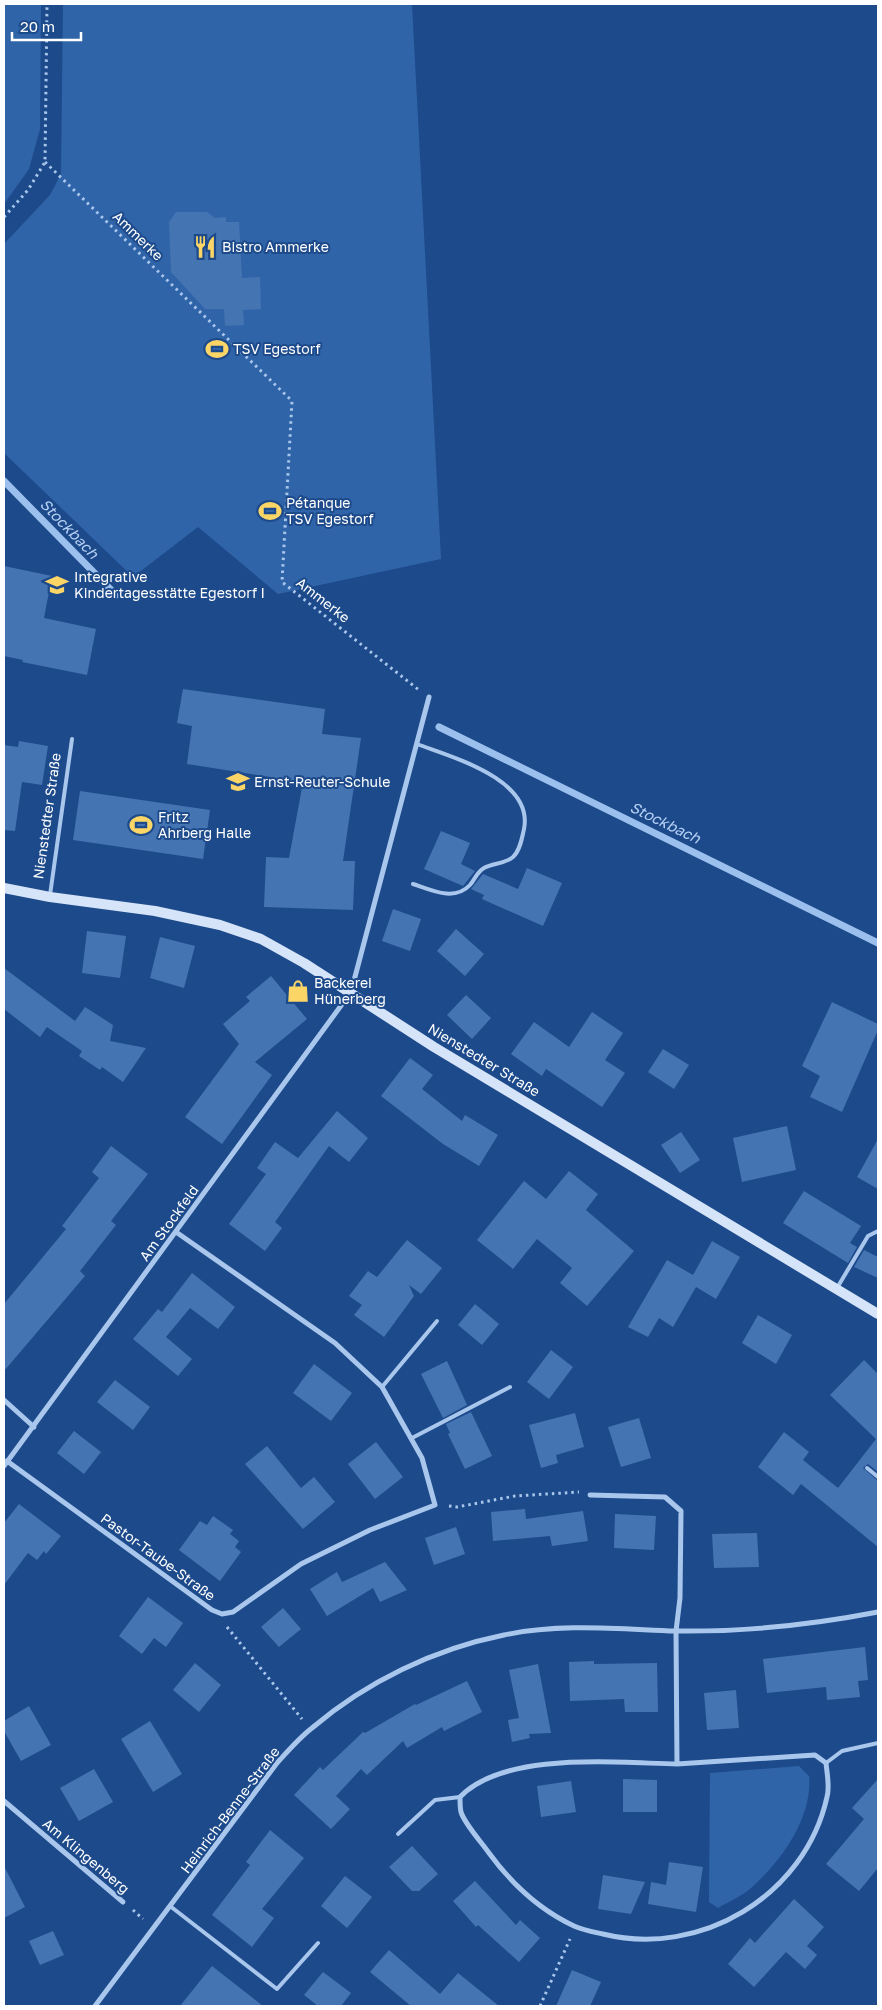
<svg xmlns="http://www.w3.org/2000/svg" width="882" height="2010" viewBox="0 0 882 2010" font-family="'Golos Text',sans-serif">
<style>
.green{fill:#3064a9}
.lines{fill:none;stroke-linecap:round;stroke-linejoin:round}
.stream{stroke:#9cc0ee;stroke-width:7}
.building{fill:#4574b3}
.path{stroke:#a9c6ec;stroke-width:3;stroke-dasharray:2.5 4;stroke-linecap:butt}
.lane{stroke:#a9c6ec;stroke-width:4}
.street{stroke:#a9c6ec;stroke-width:5}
.secondary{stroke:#d5e4f9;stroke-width:10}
.labels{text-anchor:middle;stroke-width:4;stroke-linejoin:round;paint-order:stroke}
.street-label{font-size:14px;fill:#fff;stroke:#1d4a8b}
.poi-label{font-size:14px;fill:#fff;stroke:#1d4a8b;text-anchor:start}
.water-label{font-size:15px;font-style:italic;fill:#b5d0f4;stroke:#1d4a8b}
</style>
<rect width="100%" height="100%" fill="#1d4a8b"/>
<g class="green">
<path d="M 4,4 L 41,4 L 40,129 L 29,169 L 4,204 Z"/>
<path d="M 63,4 L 412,4 L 441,559 L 278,594 L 198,527 L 133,577 L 4,453 L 4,244 L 50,195 L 61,174 Z"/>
<path d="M 799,1766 L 809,1776 C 813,1817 781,1862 751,1888 C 742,1896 728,1902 718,1908 L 709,1902 L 710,1773 Z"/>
</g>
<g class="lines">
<g class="stream">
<path d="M 4,481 L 116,595"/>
<path d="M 439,727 L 878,943"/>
</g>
</g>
<g class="building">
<path d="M 176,212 L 207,212 L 215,218 L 226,217 L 226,222 L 239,222 L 242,278 L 260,277 L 261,309 L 243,310 L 244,325 L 225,326 L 224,309 L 205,309 L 171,272 L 169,222 Z"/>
<path d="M 4,566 L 52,576 L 44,618 L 96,629 L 87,675 L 22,662 L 23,660 L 4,656 Z"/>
<path d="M 183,689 L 325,709 L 322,734 L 361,738 L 343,861 L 355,861 L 353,910 L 264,907 L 266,857 L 289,858 L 303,782 L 187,764 L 192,726 L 177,723 Z"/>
<path d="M 19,741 L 48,746 L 42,785 L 22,782 L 15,831 L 4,830 L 4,745 L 18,747 Z"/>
<path d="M 80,791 L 210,810 L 203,859 L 73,840 Z"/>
<path d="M 441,831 L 470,843 L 461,864 L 475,871 L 463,886 L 424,869 Z"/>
<path d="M 527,868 L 562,883 L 543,926 L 482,899 L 484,895 L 471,889 L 483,874 L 518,889 Z"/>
<path d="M 393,909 L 421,919 L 410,951 L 382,941 Z"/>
<path d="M 456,929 L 484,954 L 465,976 L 437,951 Z"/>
<path d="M 87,931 L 126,936 L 120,978 L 82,973 Z"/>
<path d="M 160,937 L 195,946 L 184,988 L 150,978 Z"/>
<path d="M 4,968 L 75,1021 L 85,1007 L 113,1025 L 110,1041 L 146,1048 L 123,1082 L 102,1067 L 100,1070 L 79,1056 L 82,1051 L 47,1027 L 40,1037 L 4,1009 Z"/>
<path d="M 271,976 L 307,1019 L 255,1062 L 272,1075 L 222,1144 L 185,1117 L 239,1044 L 223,1024 L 250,1001 L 246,997 Z"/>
<path d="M 466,995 L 491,1018 L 472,1039 L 447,1015 Z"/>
<path d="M 832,1002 L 878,1024 L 878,1030 L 842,1112 L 810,1097 L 820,1076 L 802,1066 Z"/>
<path d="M 592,1012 L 623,1033 L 605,1060 L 625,1073 L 602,1107 L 546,1069 L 542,1076 L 511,1054 L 534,1022 L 569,1047 Z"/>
<path d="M 663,1049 L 689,1065 L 674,1089 L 648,1072 Z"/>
<path d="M 410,1058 L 433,1075 L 422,1089 L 462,1121 L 465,1115 L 498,1135 L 479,1166 L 443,1144 L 381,1096 Z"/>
<path d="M 337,1111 L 368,1138 L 349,1162 L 329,1146 L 275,1222 L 282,1228 L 265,1251 L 229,1224 L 266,1174 L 257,1168 L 275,1142 L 298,1158 Z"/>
<path d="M 787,1126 L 796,1170 L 742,1182 L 733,1138 Z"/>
<path d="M 681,1132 L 700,1160 L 680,1173 L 661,1145 Z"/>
<path d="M 878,1139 L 878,1189 L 857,1177 Z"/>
<path d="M 111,1146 L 148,1174 L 111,1221 L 116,1225 L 80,1271 L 85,1276 L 4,1371 L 4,1304 L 66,1229 L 62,1226 L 99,1178 L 92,1172 Z"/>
<path d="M 569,1171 L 598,1194 L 586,1210 L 634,1251 L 587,1306 L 560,1283 L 572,1268 L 537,1239 L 513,1269 L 477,1240 L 524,1181 L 546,1199 Z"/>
<path d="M 804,1191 L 861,1226 L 850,1243 L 857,1247 L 848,1263 L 783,1223 Z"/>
<path d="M 407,1240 L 442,1268 L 421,1294 L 409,1285 L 414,1296 L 384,1337 L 354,1315 L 362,1305 L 349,1296 L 368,1271 L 377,1277 Z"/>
<path d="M 712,1241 L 740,1257 L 716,1299 L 696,1287 L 673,1327 L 659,1318 L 648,1337 L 628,1327 L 667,1260 L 693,1275 Z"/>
<path d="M 864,1250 L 878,1257 L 878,1278 L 854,1267 Z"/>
<path d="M 192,1273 L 235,1307 L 218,1329 L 190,1308 L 166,1337 L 192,1359 L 178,1376 L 133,1339 L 158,1309 L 162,1312 Z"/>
<path d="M 475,1304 L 499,1324 L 482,1345 L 458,1325 Z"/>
<path d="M 758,1315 L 792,1335 L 776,1364 L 742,1343 Z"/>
<path d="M 551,1350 L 573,1367 L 549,1399 L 527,1382 Z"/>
<path d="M 864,1360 L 878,1374 L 878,1472 L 868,1464 L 863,1468 L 878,1481 L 878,1547 L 801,1484 L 793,1495 L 758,1467 L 784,1432 L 809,1452 L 803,1460 L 838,1488 L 876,1439 L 830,1395 Z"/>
<path d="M 447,1361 L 467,1405 L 443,1418 L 421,1374 Z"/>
<path d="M 314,1364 L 352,1393 L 331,1421 L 293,1393 Z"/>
<path d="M 115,1380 L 150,1407 L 133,1430 L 97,1402 Z"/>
<path d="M 471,1412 L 492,1456 L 465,1469 L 448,1434 L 450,1433 L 446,1424 Z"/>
<path d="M 575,1413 L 584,1447 L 556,1455 L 558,1463 L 541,1468 L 529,1425 Z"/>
<path d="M 639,1418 L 651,1458 L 621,1467 L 608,1427 Z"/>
<path d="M 74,1431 L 101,1452 L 84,1474 L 57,1453 Z"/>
<path d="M 376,1442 L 403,1477 L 375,1499 L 348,1464 Z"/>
<path d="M 267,1446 L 301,1488 L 314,1477 L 335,1502 L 303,1529 L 245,1464 Z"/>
<path d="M 19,1504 L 61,1536 L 46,1554 L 44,1551 L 37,1560 L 28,1553 L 4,1585 L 4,1523 Z"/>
<path d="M 525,1509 L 526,1519 L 583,1511 L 588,1541 L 552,1546 L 550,1536 L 493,1541 L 491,1512 Z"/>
<path d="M 615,1514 L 656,1516 L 654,1550 L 614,1548 Z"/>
<path d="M 213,1516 L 233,1530 L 230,1534 L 239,1541 L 235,1547 L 241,1552 L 220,1581 L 179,1550 L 200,1521 L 207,1525 Z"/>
<path d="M 456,1527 L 465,1554 L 434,1565 L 425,1538 Z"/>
<path d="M 757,1533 L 759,1567 L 714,1568 L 712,1534 Z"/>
<path d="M 385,1562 L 407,1590 L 380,1602 L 373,1588 L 327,1616 L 310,1589 L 337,1572 L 342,1582 Z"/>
<path d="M 148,1597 L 183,1623 L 166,1647 L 154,1638 L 142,1654 L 119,1636 Z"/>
<path d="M 283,1608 L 301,1629 L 279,1647 L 261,1627 Z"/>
<path d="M 865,1647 L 868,1680 L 858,1681 L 860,1697 L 827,1700 L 826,1687 L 767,1693 L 763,1659 Z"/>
<path d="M 594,1661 L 594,1664 L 657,1663 L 658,1712 L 625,1712 L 624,1699 L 570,1701 L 569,1662 Z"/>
<path d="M 195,1663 L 221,1685 L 199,1712 L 173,1690 Z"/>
<path d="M 538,1664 L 551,1733 L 529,1734 L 530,1738 L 512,1742 L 508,1720 L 519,1718 L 509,1670 Z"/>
<path d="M 467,1681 L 482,1712 L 444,1731 L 442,1727 L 407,1748 L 403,1741 L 367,1775 L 361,1769 L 336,1796 L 350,1809 L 331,1829 L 294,1795 L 320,1767 L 323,1770 L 363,1732 L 365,1733 L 415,1704 L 416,1705 Z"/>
<path d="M 736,1690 L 739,1728 L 707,1730 L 704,1693 Z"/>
<path d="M 29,1706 L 51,1745 L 21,1761 L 4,1731 L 4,1721 Z"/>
<path d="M 150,1721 L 182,1774 L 153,1792 L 121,1739 Z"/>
<path d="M 94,1769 L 113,1802 L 79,1821 L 60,1788 Z"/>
<path d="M 623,1779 L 657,1780 L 657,1812 L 623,1812 Z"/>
<path d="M 878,1779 L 878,1868 L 859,1891 L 826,1864 L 864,1819 L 852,1808 Z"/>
<path d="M 571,1781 L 576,1812 L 541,1817 L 537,1786 Z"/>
<path d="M 270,1830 L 304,1858 L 262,1909 L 274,1918 L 252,1947 L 212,1915 L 250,1865 L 246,1862 Z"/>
<path d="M 412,1846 L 438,1874 L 419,1891 L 412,1891 L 389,1867 Z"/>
<path d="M 669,1862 L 703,1867 L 696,1912 L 648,1904 L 651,1882 L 666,1885 Z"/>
<path d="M 4,1866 L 25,1907 L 4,1918 Z"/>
<path d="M 603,1875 L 645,1882 L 631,1914 L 598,1909 Z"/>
<path d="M 345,1876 L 372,1897 L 347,1928 L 321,1906 Z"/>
<path d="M 475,1881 L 516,1925 L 520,1920 L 540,1938 L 519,1962 L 478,1925 L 476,1927 L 453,1901 Z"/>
<path d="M 794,1899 L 824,1927 L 807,1946 L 817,1955 L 805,1969 L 786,1952 L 754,1987 L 728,1964 L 750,1938 L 755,1943 Z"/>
<path d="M 53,1931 L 64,1955 L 40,1965 L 29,1941 Z"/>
<path d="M 389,1950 L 440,1994 L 458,1973 L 499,2006 L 411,2006 L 370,1972 Z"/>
<path d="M 212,1966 L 263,2006 L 180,2006 Z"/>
<path d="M 572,1970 L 601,1982 L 590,2006 L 556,2006 Z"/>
<path d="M 323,1972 L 351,1993 L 341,2006 L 318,2006 L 304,1995 Z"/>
</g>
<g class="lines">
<g class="path">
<path d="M 45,162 L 292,401 L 282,582 L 419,690"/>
<path d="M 4,217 L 28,190 L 45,162 L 47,4"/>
<path d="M 449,1506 L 457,1507 L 515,1496 L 579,1492"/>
<path d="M 227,1627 L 302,1719"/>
<path d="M 133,1910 L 143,1919"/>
<path d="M 540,2006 L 570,1939"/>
</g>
<g class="lane">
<path d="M 413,884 C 431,890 454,902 470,885 C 475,879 477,872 484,868 C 493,863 505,864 513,857 C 520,851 522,838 524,829 C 534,779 451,757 417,744"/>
<path d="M 50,895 L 72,739"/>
<path d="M 837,1288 L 868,1236 L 878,1231"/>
<path d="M 382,1387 L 437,1321"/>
<path d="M 412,1438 L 510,1387"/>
<path d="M 867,1468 L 878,1477"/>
<path d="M 826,1763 L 842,1751 L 878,1743"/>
<path d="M 398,1834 L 435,1800 L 460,1797"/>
<path d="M 170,1906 L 277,1989 L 318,1943"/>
</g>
<g class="street">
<path d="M 4,1400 L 34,1427"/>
<path d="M 7,1461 L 212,1610 L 222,1614 L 233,1612 L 301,1564 L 370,1530 L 435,1505 L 422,1458 L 382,1387 L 335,1343 L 176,1232"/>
<path d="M 4,1466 L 351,992 L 429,697"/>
<path d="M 590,1495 L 665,1497 L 681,1511 L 680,1598 L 676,1631 L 677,1764 L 815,1755 L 826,1763 C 827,1774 830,1787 827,1797 C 805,1896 700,1958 603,1934 C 594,1932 583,1930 574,1926 C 540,1910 511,1883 489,1853 C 482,1843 464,1823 461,1812 C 460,1808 460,1802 460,1797 C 504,1751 617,1763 677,1764"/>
<path d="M 4,1801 L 123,1902"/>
<path d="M 95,2006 L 277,1763 C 288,1751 299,1738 312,1728 C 366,1682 434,1649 504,1635 C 560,1623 618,1629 675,1631 C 743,1632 811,1625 878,1612"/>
</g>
<path class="secondary" d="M 4,888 L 50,897 L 155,911 L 220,925 L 261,939 L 304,963 L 434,1047 L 878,1314"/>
</g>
<defs>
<symbol id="restaurant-bare" viewBox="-9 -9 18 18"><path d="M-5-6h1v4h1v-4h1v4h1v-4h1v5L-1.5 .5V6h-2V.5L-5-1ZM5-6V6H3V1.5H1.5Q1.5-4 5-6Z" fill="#fcd567" stroke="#1d4a8b" stroke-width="2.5" paint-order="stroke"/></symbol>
<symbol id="stadium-bare" viewBox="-9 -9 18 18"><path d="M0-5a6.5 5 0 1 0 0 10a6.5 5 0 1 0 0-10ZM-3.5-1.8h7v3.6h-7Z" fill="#fcd567" stroke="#1d4a8b" stroke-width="2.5" paint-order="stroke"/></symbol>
<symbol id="school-bare" viewBox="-9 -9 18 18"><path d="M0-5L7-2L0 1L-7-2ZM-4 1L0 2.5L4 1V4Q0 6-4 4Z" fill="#fcd567" stroke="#1d4a8b" stroke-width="2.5" paint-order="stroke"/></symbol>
<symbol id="shop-bare" viewBox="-9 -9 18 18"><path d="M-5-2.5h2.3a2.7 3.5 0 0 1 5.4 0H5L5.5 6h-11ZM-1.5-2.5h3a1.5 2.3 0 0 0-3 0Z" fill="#fcd567" stroke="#1d4a8b" stroke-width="2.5" paint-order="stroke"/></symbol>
</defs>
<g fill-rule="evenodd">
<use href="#restaurant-bare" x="189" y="231" width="32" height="32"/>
<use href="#stadium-bare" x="201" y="333" width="32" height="32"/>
<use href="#stadium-bare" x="254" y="495" width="32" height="32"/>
<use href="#school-bare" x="41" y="569" width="32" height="32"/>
<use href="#school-bare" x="222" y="766" width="32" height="32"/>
<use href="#stadium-bare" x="125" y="809" width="32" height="32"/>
<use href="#shop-bare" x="282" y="975" width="32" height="32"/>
</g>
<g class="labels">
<g class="street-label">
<text transform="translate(138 236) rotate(44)" y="5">Ammerke</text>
<text transform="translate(323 600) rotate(38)" y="5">Ammerke</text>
<text transform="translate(47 816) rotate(-82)" y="5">Nienstedter Straße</text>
<text transform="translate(484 1060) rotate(31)" y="5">Nienstedter Straße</text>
<text transform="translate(169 1223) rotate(-54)" y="5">Am Stockfeld</text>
<text transform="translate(158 1557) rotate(36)" y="5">Pastor-Taube-Straße</text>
<text transform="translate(230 1810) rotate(-53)" y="5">Heinrich-Benne-Straße</text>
<text transform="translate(86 1856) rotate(40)" y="5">Am Klingenberg</text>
</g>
<g class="poi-label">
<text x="222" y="252">Bistro Ammerke</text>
<text x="233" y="354">TSV Egestorf</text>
<text x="286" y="508">Pétanque<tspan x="286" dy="16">TSV Egestorf</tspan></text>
<text x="74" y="582">Integrative<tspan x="74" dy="16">Kindertagesstätte Egestorf I</tspan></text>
<text x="254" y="787">Ernst-Reuter-Schule</text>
<text x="158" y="822">Fritz<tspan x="158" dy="16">Ahrberg Halle</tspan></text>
<text x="314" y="988">Backerei<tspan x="314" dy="16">Hünerberg</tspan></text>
</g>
<g class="water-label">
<text transform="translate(69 529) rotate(46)" y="5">Stockbach</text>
<text transform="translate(665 823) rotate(26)" y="5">Stockbach</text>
</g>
</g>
<rect width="882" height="2010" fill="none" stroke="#ffffff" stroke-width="10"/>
<path d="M12 32v8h69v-8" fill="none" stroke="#ffffff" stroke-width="2.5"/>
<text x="20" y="32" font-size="15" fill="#ffffff" stroke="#1d4a8b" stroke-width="4" paint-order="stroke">20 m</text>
</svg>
